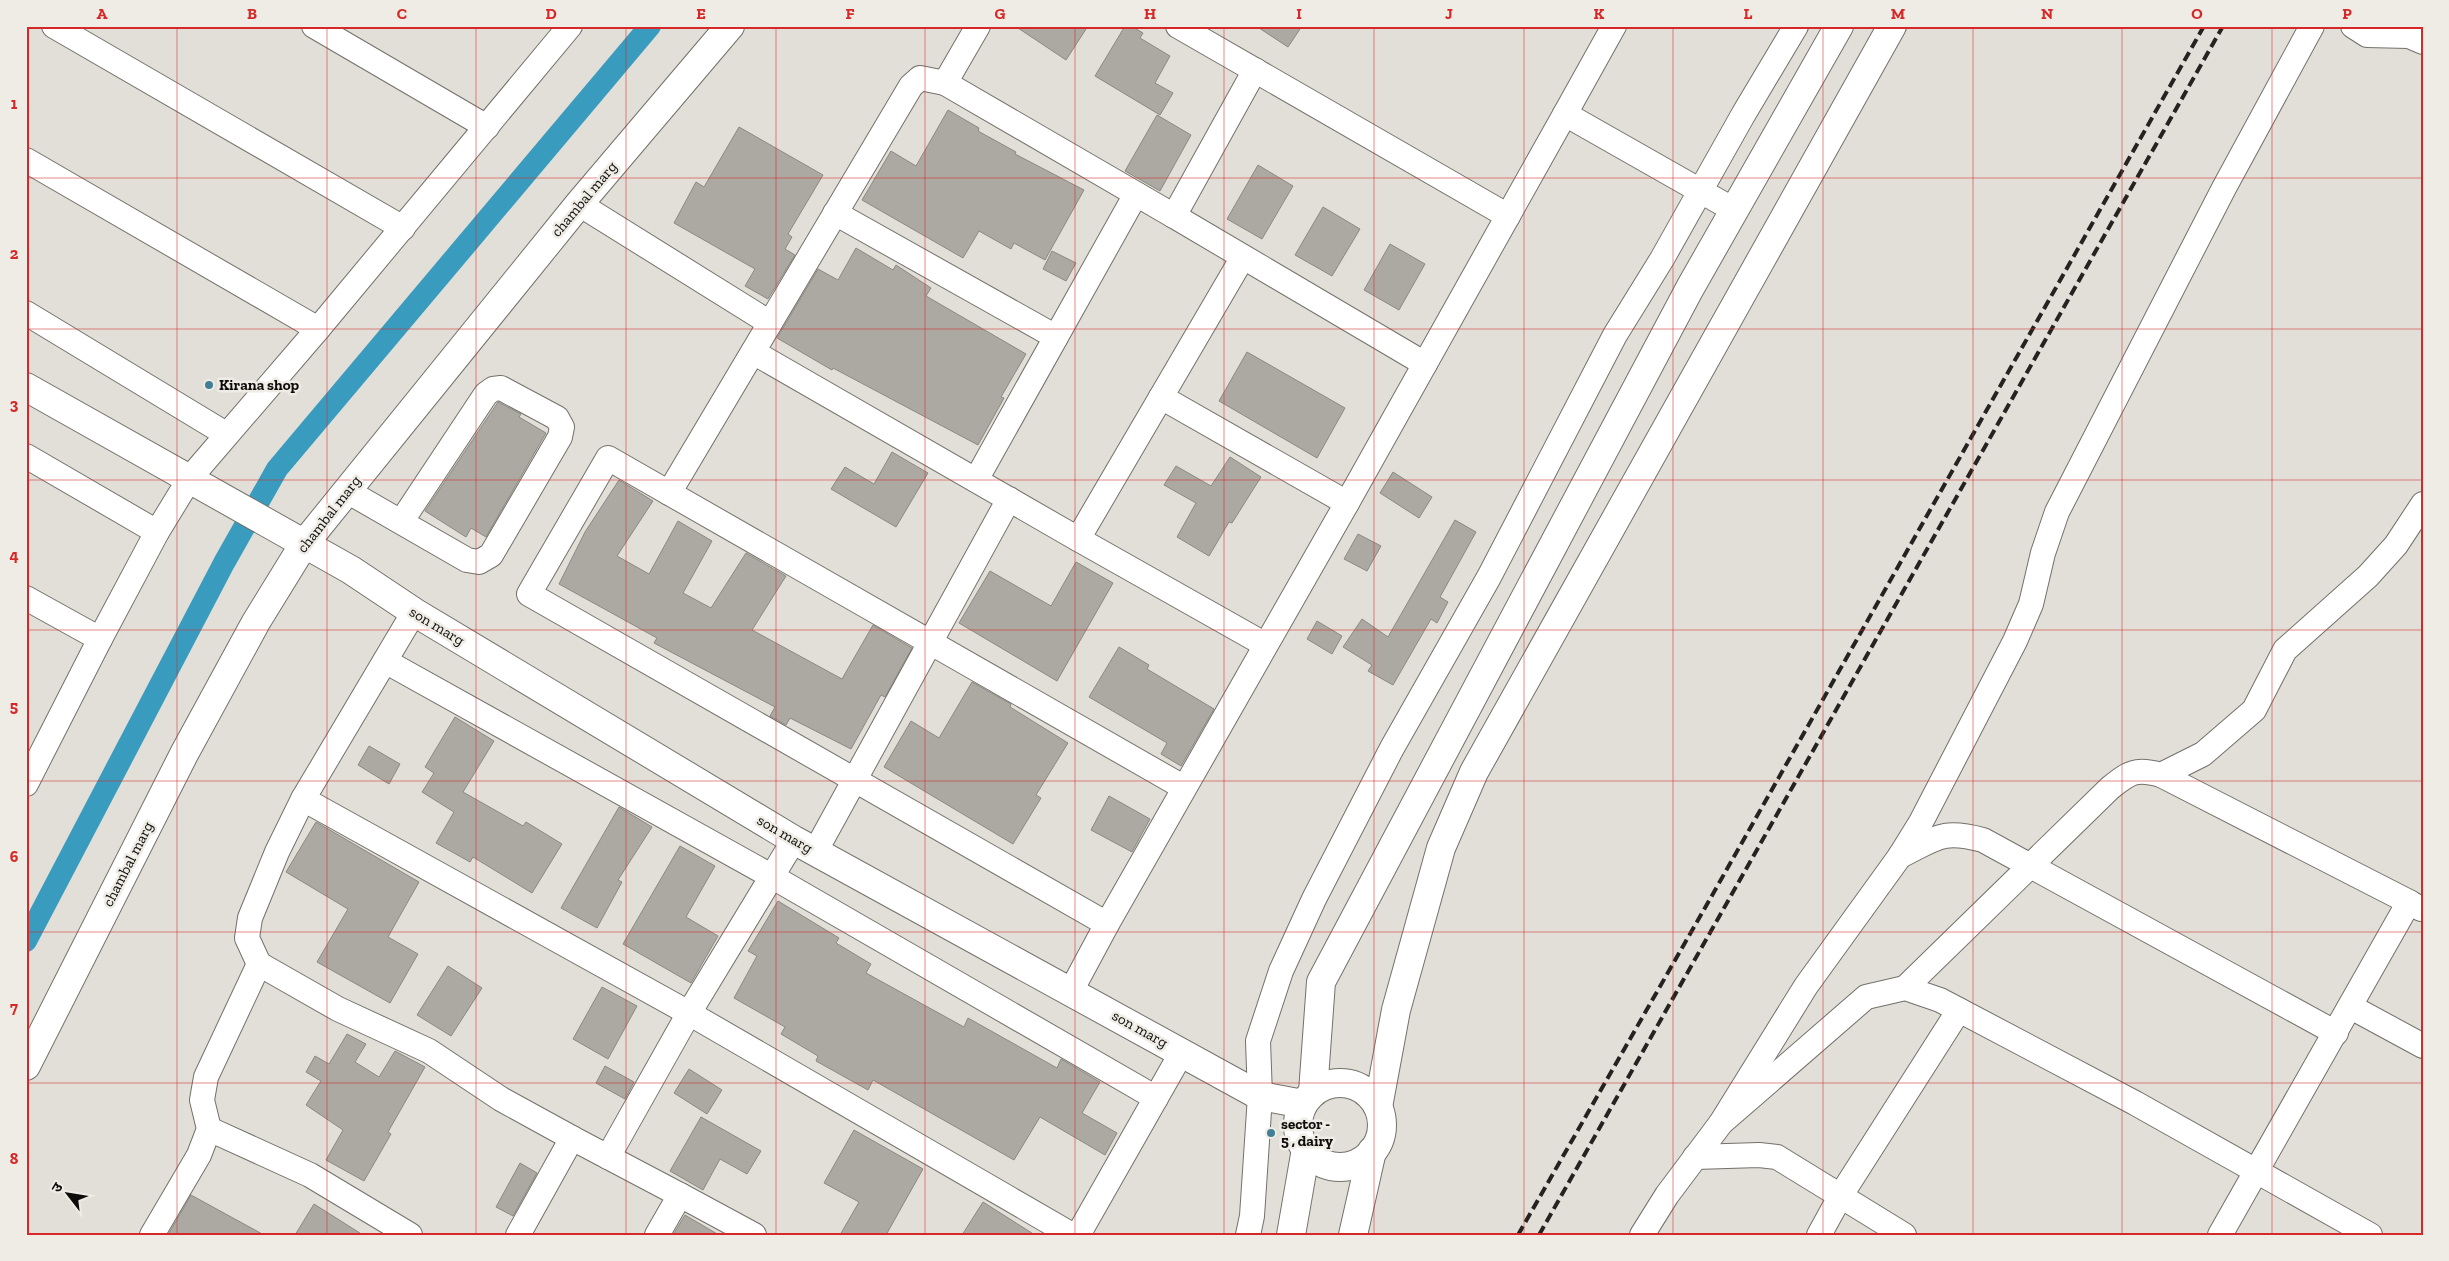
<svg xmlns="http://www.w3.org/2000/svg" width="2449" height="1261" viewBox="0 0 2449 1261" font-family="'Zilla Slab','Noto Sans Devanagari',serif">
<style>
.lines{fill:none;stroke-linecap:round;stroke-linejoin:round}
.canal{stroke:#399cbe;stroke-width:22}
.building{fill:#aba9a1;stroke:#8b8982}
.minor-casing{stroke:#73716a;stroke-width:26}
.tertiary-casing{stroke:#73716a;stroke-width:30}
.minor{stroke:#fff;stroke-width:24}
.tertiary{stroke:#fff;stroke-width:28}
.rail{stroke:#242321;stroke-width:4;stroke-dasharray:10 5;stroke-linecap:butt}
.grid{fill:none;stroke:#d62828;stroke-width:1;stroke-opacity:0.55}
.poi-dot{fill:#427f96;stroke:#eeece5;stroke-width:2}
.labels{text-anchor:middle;stroke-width:5;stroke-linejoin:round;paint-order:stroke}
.street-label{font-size:15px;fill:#0d0c0a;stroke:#eeece5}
.poi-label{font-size:15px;font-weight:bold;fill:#0d0c0a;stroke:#eeece5;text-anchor:start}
.neatline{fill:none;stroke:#d62828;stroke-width:2}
.grid-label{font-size:16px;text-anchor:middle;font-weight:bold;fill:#d62828}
</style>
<rect width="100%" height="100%" fill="#e1dfd8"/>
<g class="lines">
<path class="canal" d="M 26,941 L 224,563 L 277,469 L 650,26"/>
</g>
<g class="building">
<path d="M 1015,26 L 1088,26 L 1066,60 Z"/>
<path d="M 1125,26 L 1131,26 L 1143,33 L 1140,38 L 1170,56 L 1155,83 L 1173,93 L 1160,115 L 1095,76 Z"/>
<path d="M 1256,26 L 1302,26 L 1288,47 Z"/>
<path d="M 948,110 L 979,128 L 978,131 L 1016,152 L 1015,154 L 1084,190 L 1045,260 L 1014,243 L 1011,249 L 979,231 L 963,258 L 862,200 L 891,151 L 916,166 Z"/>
<path d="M 1157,115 L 1191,135 L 1160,191 L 1125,171 Z"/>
<path d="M 739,127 L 823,175 L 788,234 L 792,237 L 785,249 L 795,255 L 768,299 L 745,286 L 755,269 L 674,223 L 696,182 L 704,187 Z"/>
<path d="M 1258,165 L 1293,186 L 1262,239 L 1227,219 Z"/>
<path d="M 1323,207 L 1360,229 L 1332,276 L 1295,255 Z"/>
<path d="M 1390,244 L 1425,264 L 1399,310 L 1364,290 Z"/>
<path d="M 856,248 L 893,270 L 896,265 L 931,288 L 926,296 L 1026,354 L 1001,397 L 1004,398 L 978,445 L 833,368 L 832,370 L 777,338 L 818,269 L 838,280 Z"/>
<path d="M 1052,251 L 1076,263 L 1066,281 L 1043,269 Z"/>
<path d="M 1247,352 L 1345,408 L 1317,458 L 1219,401 Z"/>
<path d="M 498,402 L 521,414 L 519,417 L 546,433 L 486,537 L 471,528 L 466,537 L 425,511 Z"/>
<path d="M 892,452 L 928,473 L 896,527 L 831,489 L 845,467 L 874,484 Z"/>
<path d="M 1230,457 L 1261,477 L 1232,523 L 1229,522 L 1209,556 L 1177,537 L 1196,503 L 1164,485 L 1176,466 L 1211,486 Z"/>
<path d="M 1393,472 L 1432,497 L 1419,518 L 1380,493 Z"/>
<path d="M 619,480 L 653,501 L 617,556 L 649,574 L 678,521 L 712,541 L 683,593 L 711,608 L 746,553 L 786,576 L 752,630 L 842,679 L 873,625 L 912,648 L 885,697 L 881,695 L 851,749 L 790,718 L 786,725 L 770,716 L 775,707 L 654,643 L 657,638 L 559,584 L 585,532 Z"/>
<path d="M 1455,520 L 1476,532 L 1440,597 L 1448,602 L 1437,623 L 1431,619 L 1393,685 L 1368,671 L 1372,665 L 1343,647 L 1362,619 L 1388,637 Z"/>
<path d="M 1358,534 L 1381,546 L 1367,571 L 1344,559 Z"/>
<path d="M 1076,562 L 1113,583 L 1057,681 L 959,623 L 990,571 L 1051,606 Z"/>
<path d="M 1317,621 L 1342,636 L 1332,654 L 1307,639 Z"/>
<path d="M 1119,647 L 1149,665 L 1147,669 L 1214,709 L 1181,766 L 1161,754 L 1167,743 L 1089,697 Z"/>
<path d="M 972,682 L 1011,704 L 1010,707 L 1068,743 L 1036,795 L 1041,798 L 1013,844 L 884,767 L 911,721 L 939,738 Z"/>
<path d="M 455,717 L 494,741 L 463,792 L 523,826 L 526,822 L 562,844 L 532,893 L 473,857 L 470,862 L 436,843 L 454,812 L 422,792 L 434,773 L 425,767 Z"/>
<path d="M 369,746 L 400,764 L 389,784 L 358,765 Z"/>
<path d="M 1109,796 L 1150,819 L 1132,852 L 1091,830 Z"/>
<path d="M 619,807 L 652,827 L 618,880 L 622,882 L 597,928 L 561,908 Z"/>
<path d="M 316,822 L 419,882 L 388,937 L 418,954 L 390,1003 L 317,962 L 348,909 L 286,872 Z"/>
<path d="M 680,846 L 715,866 L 686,917 L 718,936 L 691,983 L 623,944 Z"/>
<path d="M 778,901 L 839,938 L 836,943 L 871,964 L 866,973 L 964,1027 L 968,1018 L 1057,1068 L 1061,1059 L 1100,1082 L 1082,1113 L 1117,1133 L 1105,1155 L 1040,1117 L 1014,1160 L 873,1080 L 868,1090 L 816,1061 L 818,1056 L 781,1034 L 785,1027 L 734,998 L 757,956 L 748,951 Z"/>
<path d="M 448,966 L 482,988 L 451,1036 L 417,1015 Z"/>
<path d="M 602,987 L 637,1006 L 608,1059 L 573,1039 Z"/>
<path d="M 347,1034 L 366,1044 L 355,1062 L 379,1077 L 395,1051 L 425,1067 L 388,1132 L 391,1134 L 364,1181 L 326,1160 L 343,1130 L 306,1105 L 321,1081 L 306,1072 L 315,1056 L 329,1064 Z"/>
<path d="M 605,1066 L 634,1082 L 625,1099 L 596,1083 Z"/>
<path d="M 689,1069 L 722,1090 L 707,1114 L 674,1093 Z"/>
<path d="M 701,1117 L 761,1151 L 747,1174 L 720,1159 L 703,1190 L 670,1171 Z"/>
<path d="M 854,1130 L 923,1169 L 886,1235 L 840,1235 L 859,1202 L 824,1183 Z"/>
<path d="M 520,1163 L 537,1173 L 513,1216 L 496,1207 Z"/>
<path d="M 191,1195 L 264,1235 L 168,1235 Z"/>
<path d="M 983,1202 L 1035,1235 L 962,1235 Z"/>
<path d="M 314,1204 L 363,1235 L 295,1235 Z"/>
<path d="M 685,1215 L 719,1235 L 673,1235 Z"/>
</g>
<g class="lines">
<defs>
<g id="minor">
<path d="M 54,26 L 403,228"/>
<path d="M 314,26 L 487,127"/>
<path d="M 1178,26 L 1508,216"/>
<path d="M 1614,26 L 1565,114 L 1734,210"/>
<path d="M 2353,26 L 2367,35 L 2409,36 L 2423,42"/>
<path d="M 945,83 L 1174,216 L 1255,70"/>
<path d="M 26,160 L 318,329"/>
<path d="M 579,204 L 770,323"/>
<path d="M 835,213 L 1056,337"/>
<path d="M 1174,216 L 1425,364"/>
<path d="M 26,313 L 226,434"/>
<path d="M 753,352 L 1078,539 L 1243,257"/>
<path d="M 1161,397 L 1347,503"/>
<path d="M 26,456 L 157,532"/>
<path d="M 976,480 L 1136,194"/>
<path d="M 347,491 C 387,514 427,537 467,560 L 479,562 L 491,555 L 560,437 L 562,427 L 557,418 L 501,388 L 493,389 L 486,394 L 401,522"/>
<path d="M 669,493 L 911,86 L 920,78 L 945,83 L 978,26"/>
<path d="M 1078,539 L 1264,644"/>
<path d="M 26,598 L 100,639"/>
<path d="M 385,661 L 771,876 L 1156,1098"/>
<path d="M 2161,775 L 2203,754 L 2254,710 L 2285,650 L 2368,576 L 2396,545 L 2423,504"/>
<path d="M 26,784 L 100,639 L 157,532 L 190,478 L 318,329 L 570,26"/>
<path d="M 1183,787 L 608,458 L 529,594 L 1107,924 L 1347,503 L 1565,114"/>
<path d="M 303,799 L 687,1012 L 1072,1235"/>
<path d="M 815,852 L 1009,499"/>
<path d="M 1900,856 C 1937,838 1941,829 1983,840 L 2336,1033"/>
<path d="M 259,964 L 338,1009 L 429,1051 L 501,1099 L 572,1138"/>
<path d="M 1905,988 L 2110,788 C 2130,772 2136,768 2161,775 L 2409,902"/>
<path d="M 1071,991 L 1107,924"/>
<path d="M 2351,1007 L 2423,1046"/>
<path d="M 1721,1123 L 1806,986 L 1900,856 L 1921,822 L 2015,641 L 2031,604 L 2043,553 L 2057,512 L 2224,188 L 2312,26"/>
<path d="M 209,1129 L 310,1175 L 410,1235"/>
<path d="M 608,1157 L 689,1013 L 794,840"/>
<path d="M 1695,1157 L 1759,1155 L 1777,1157 L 1904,1235"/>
<path d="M 680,1195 L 754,1235"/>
<path d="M 152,1235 L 199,1155 L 209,1129 L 202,1100 L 206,1077 L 259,964 L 247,938 L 250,918 L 277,852 L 303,799 L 414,612"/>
<path d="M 518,1235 L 572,1138 L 680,1195 L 657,1235"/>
<path d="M 1078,1235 L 1182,1052"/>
<path d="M 1248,1235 L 1252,1216 L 1260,1096 L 1258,1041 L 1281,971 L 1314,899 L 1392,748 L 1489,577 L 1615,335 L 1662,259 L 1743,115 L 1796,26"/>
<path d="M 1642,1235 L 1667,1195 L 1721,1123 L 1866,997 L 1905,988 L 1940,1000 L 2135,1103 L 2370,1235"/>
<path d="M 1819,1235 L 1841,1195 L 1959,1010"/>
<path d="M 2220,1235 L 2409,902 L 2421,909"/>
</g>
<g id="tertiary">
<path d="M 26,387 L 351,570 L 414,612 L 794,840 L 1260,1096 L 1303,1104"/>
<path d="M 26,1066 L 184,754 L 256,622 L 304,544 L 579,204 L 730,26"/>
<circle cx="1340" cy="1125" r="42"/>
<path d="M 1313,1092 L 1321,982 L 1690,288 L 1839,26"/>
<path d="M 1378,1107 L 1396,1010 L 1441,848 L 1474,772 L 1892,26"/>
<path d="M 1291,1235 L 1306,1149"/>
<path d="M 1353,1235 L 1372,1151"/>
</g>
</defs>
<use href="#minor" class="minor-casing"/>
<use href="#tertiary" class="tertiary-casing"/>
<use href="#minor" class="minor"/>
<use href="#tertiary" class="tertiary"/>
<g class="rail">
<path d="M 1518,1235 L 1714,892 L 2204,26"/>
<path d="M 1539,1235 L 2223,26"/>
</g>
</g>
<path class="grid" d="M 177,26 L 177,1235M 327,26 L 327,1235M 476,26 L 476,1235M 626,26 L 626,1235M 776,26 L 776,1235M 925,26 L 925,1235M 1075,26 L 1075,1235M 1224,26 L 1224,1235M 1374,26 L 1374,1235M 1524,26 L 1524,1235M 1673,26 L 1673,1235M 1823,26 L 1823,1235M 1973,26 L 1973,1235M 2122,26 L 2122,1235M 2272,26 L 2272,1235M 26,178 L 2423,178M 26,329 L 2423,329M 26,480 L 2423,480M 26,630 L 2423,630M 26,781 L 2423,781M 26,932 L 2423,932M 26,1083 L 2423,1083"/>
<g class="poi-dot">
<circle cx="209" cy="385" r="5"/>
<circle cx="1271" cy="1133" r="5"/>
</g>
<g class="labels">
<g class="street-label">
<text transform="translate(584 199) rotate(-50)" y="5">chambal marg</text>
<text transform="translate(329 514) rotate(-52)" y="5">chambal marg</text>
<text transform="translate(437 626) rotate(31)" y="5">son marg</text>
<text transform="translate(785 834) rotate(30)" y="5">son marg</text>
<text transform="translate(128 864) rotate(-63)" y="5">chambal marg</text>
<text transform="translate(1140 1029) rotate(29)" y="5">son marg</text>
</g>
<g class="poi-label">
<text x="219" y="390">Kirana shop</text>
<text x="1281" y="1129">sector -<tspan x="1281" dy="17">5 , dairy</tspan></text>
</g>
</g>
<rect width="2449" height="1261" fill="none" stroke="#eeece5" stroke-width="55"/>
<g transform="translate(68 1194) rotate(301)" stroke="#eeece5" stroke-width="4" paint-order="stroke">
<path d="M0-4L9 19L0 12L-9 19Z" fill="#0d0c0a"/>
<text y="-8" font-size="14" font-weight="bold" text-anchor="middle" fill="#0d0c0a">उ</text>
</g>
<rect x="28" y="28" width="2394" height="1206" class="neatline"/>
<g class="grid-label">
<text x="102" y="19">A</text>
<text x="252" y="19">B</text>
<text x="402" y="19">C</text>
<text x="551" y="19">D</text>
<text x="701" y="19">E</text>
<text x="850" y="19">F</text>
<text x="1000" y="19">G</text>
<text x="1150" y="19">H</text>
<text x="1299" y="19">I</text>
<text x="1449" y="19">J</text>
<text x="1599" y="19">K</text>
<text x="1748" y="19">L</text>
<text x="1898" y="19">M</text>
<text x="2047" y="19">N</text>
<text x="2197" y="19">O</text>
<text x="2347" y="19">P</text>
<text x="14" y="109">1</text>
<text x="14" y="259">2</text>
<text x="14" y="410">3</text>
<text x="14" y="561">4</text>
<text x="14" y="712">5</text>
<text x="14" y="862">6</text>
<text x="14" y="1013">7</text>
<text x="14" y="1164">8</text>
</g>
</svg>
